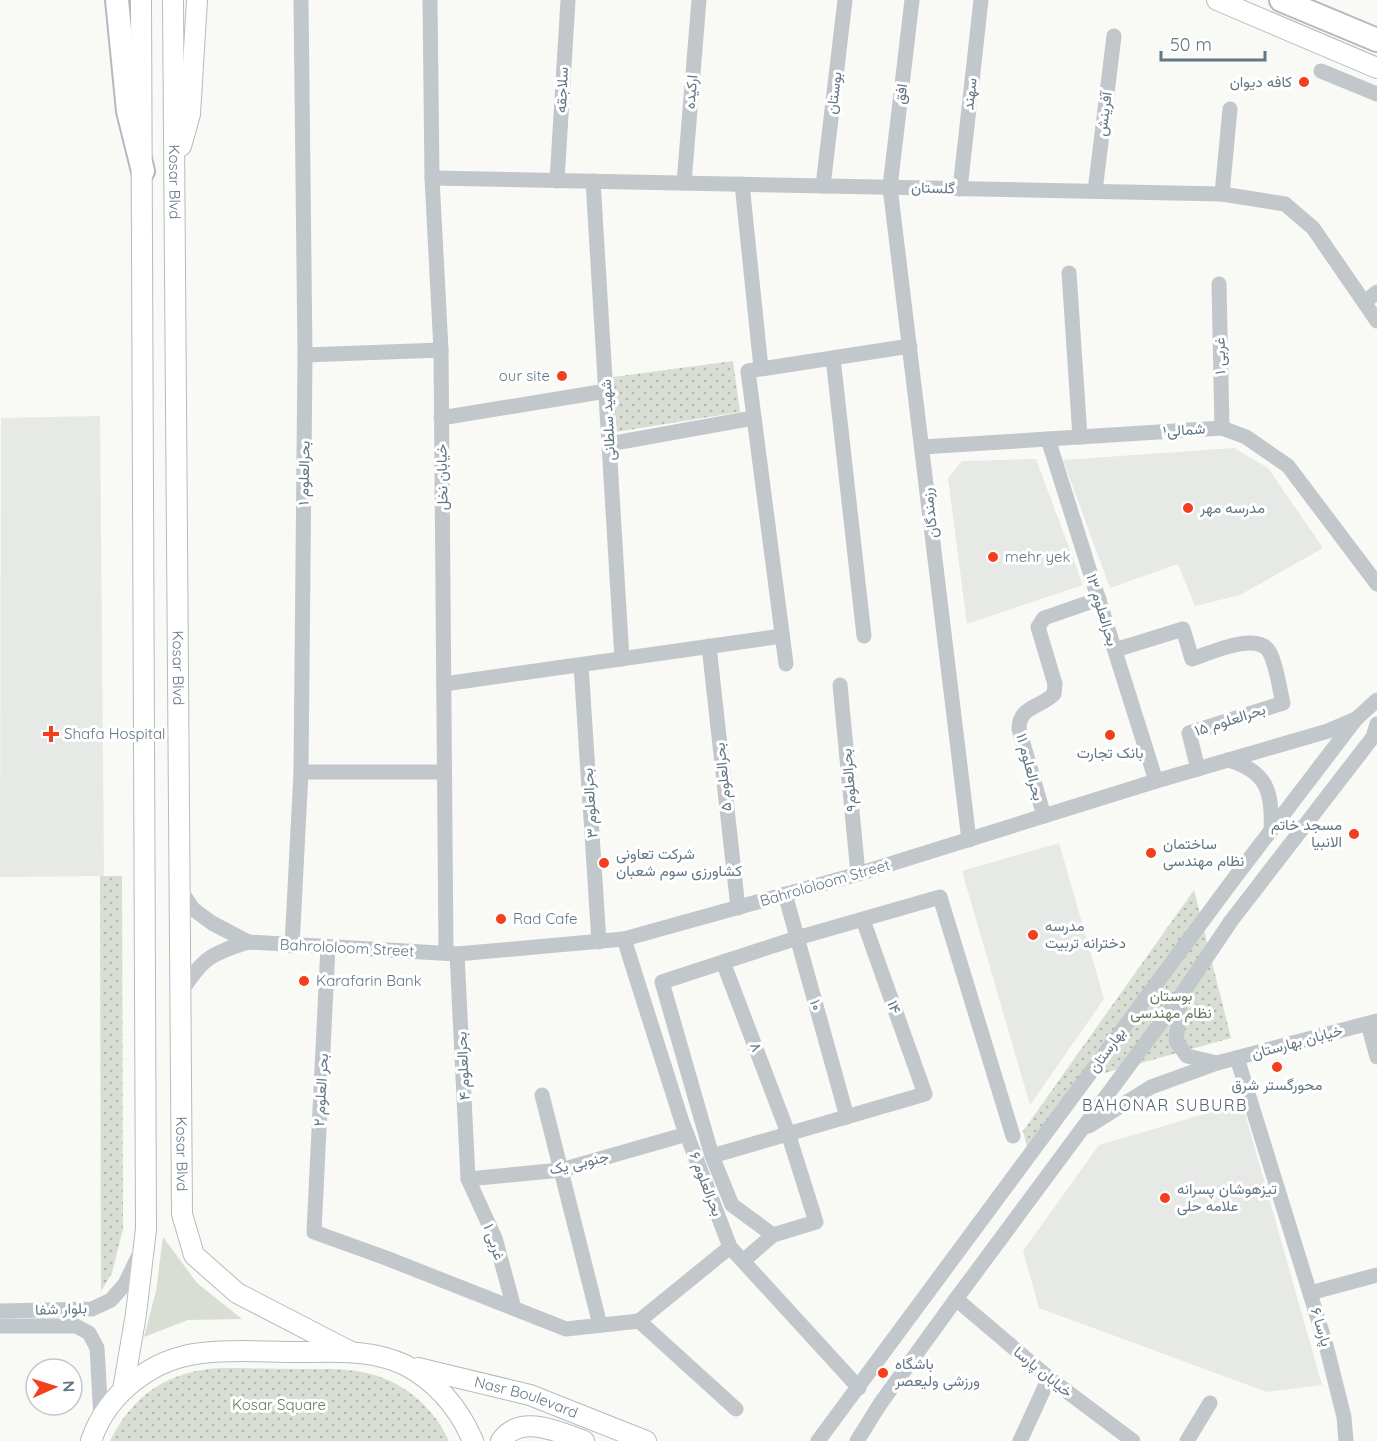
<svg xmlns="http://www.w3.org/2000/svg" width="1377" height="1441" viewBox="0 0 1377 1441" font-family="Quicksand,Vazirmatn,sans-serif">
<style>
.built{fill:#e7e9e7}
.green{fill:#d9ded5}
.park{fill:url(#park-dots)}
.lines{fill:none;stroke-linecap:round;stroke-linejoin:round}
.major-casing{stroke:#b4bbbf;stroke-width:22}
.highway-casing{stroke:#b4babd;stroke-width:26}
.minor{stroke:#c1c7ca;stroke-width:15}
.major{stroke:#fff;stroke-width:20}
.highway{stroke:#fff;stroke-width:22}
.poi-dot{fill:#f33f1c;stroke:#fff;stroke-width:2}
.labels{text-anchor:middle;stroke-width:6;stroke-linejoin:round;paint-order:stroke}
.poi-label{font-size:15px;fill:#617784;stroke:#fff;text-anchor:start}
.street-label{font-size:15px;fill:#617784;stroke:#fff}
.park-label{font-size:15px;fill:#677a61;stroke:#fff}
.neighbourhood-label{font-size:16px;letter-spacing:1.5px;fill:#54646e;stroke:#fff}
</style>
<defs>
<pattern id="park-dots" width="8" height="8" patternUnits="userSpaceOnUse" patternTransform="scale(1.5)"><rect width="8" height="8" fill="#d9ded5"/><path d="M2 2h.1M6 6h.1" fill="none" stroke="#b3b9b2" stroke-width="1.8" stroke-linecap="round"/></pattern>
</defs>
<rect width="100%" height="100%" fill="#f9f9f6"/>
<g class="built">
<path d="M 100,416 L 104,876 L 0,877 L 1,418 Z"/>
<path d="M 1234,448 L 1268,468 L 1323,548 L 1240,595 L 1195,606 L 1178,564 L 1110,588 L 1063,460 Z"/>
<path d="M 1036,459 L 1083,585 L 967,624 L 948,478 L 962,461 Z"/>
<path d="M 1059,843 L 1104,999 L 1030,1105 L 962,871 Z"/>
<path d="M 1242,1103 L 1322,1385 L 1267,1392 L 1039,1308 L 1023,1251 L 1099,1145 Z"/>
</g>
<path class="green" d="M 163,1237 L 197,1283 L 242,1319 L 188,1320 L 144,1337 L 156,1291 Z"/>
<g class="park">
<path d="M 733,361 L 740,412 L 616,432 L 613,377 Z"/>
<path d="M 100,876 L 122,876 L 123,1229 L 112,1273 L 101,1291 Z"/>
<path d="M 1194,890 L 1231,1038 L 1087,1078 L 1029,1154 L 1023,1131 Z"/>
<path d="M 223,1368 C 249,1368 275,1369 301,1369 C 321,1369 342,1368 362,1372 C 400,1379 433,1405 449,1441 L 110,1441 C 134,1393 170,1370 223,1368 Z"/>
</g>
<g class="lines">
<defs>
<g id="major">
<path id="s1" d="M 173,0 L 182,1214 L 194,1255 L 237,1293 L 351,1352"/>
<path d="M 1217,0 L 1377,68"/>
<path d="M 181,146 L 190,114 L 197,0"/>
<path id="s2" d="M 418,1368 L 530,1395 L 646,1441"/>
<path d="M 123,1390 L 136,1314 L 146,1229 L 141,0"/>
<path d="M 91,1441 C 107,1393 153,1358 202,1353 C 233,1349 266,1352 298,1352 C 334,1352 371,1349 405,1365 C 437,1382 459,1408 473,1441"/>
<path d="M 501,1441 C 520,1413 559,1432 584,1441"/>
</g>
<g id="highway">
<path d="M 117,0 L 128,111 L 143,171"/>
<path d="M 1281,0 L 1377,40"/>
</g>
</defs>
<use href="#major" class="major-casing"/>
<use href="#highway" class="highway-casing"/>
<g class="minor">
<path d="M 430,0 L 432,178 L 441,350 L 446,953"/>
<path d="M 912,0 L 890,187 L 969,840"/>
<path d="M 1321,71 L 1377,94"/>
<path d="M 432,178 L 1222,194 L 1285,204 L 1313,228 L 1377,321"/>
<path d="M 557,181 L 568,0"/>
<path d="M 593,181 L 622,659"/>
<path d="M 684,183 L 699,0"/>
<path d="M 742,184 L 761,368"/>
<path d="M 823,186 L 845,0"/>
<path d="M 960,189 L 981,0"/>
<path d="M 1095,191 L 1114,36"/>
<path d="M 1222,194 L 1230,109"/>
<path d="M 1069,273 L 1080,437"/>
<path d="M 1219,284 L 1222,428"/>
<path d="M 1365,302 L 1377,292"/>
<path d="M 305,355 L 441,350"/>
<path d="M 833,358 L 864,636"/>
<path d="M 441,418 L 606,391"/>
<path d="M 1048,439 L 1156,781"/>
<path d="M 609,444 L 753,418"/>
<path d="M 922,447 L 1222,428 L 1246,437 L 1288,466 L 1377,584"/>
<path d="M 709,646 L 738,908"/>
<path d="M 1115,650 L 1183,629 L 1192,659 C 1210,653 1259,630 1270,653 C 1277,667 1279,687 1283,703 L 1189,733 L 1198,769"/>
<path d="M 786,664 L 748,371 L 910,346"/>
<path d="M 581,665 L 599,942"/>
<path d="M 444,684 L 782,636"/>
<path d="M 840,685 L 858,874"/>
<path d="M 1228,760 C 1267,771 1273,792 1271,830"/>
<path d="M 301,772 L 444,772"/>
<path d="M 1044,816 L 1019,729 C 1019,706 1040,708 1054,694 L 1055,684 L 1038,627 L 1044,618 L 1099,599"/>
<path d="M 179,888 L 193,909 L 212,923 L 248,942"/>
<path d="M 785,894 L 847,1117"/>
<path d="M 624,939 L 682,1122 L 730,1247 L 859,1388"/>
<path d="M 292,946 L 301,772 L 305,355 L 301,0"/>
<path d="M 328,947 L 314,1232 L 386,1258 L 566,1329 L 639,1321 L 736,1409"/>
<path d="M 457,954 L 468,1179 L 495,1238 L 514,1308"/>
<path d="M 723,962 L 788,1133 L 816,1222 L 773,1235"/>
<path d="M 181,992 C 203,958 210,954 248,942 L 457,954 L 624,939 L 858,874 L 1156,781 L 1328,731 L 1356,719 L 1377,700"/>
<path d="M 1181,998 L 1176,1041 L 1187,1056 L 1217,1063"/>
<path d="M 1368,1024 L 1377,1057"/>
<path d="M 1237,1058 L 1326,1345 L 1344,1417 L 1346,1441"/>
<path d="M 542,1095 L 600,1325"/>
<path d="M 1089,1126 L 1151,1087 L 1217,1063 L 1377,1021"/>
<path d="M 712,1156 L 925,1094 L 863,920"/>
<path d="M 468,1179 L 561,1170 L 687,1134"/>
<path d="M 743,1261 L 773,1235 L 732,1205 L 712,1156 L 662,982 L 797,938 L 940,897 L 1013,1136"/>
<path d="M 1310,1293 L 1377,1275"/>
<path d="M 956,1299 L 1049,1378 L 1133,1441"/>
<path d="M 0,1311 L 92,1309 L 111,1300 L 125,1284 L 139,1255"/>
<path d="M 639,1321 L 730,1247"/>
<path d="M 0,1326 L 76,1326 L 89,1333 L 97,1348 L 101,1419"/>
<path d="M 818,1441 L 1230,884 L 1356,719"/>
<path d="M 857,1441 L 880,1404 L 956,1299 L 1182,994 L 1231,921 L 1373,737 L 1377,724"/>
<path d="M 1020,1441 L 1049,1378"/>
<path d="M 1187,1441 L 1210,1403"/>
</g>
<use href="#major" class="major"/>
<use href="#highway" class="highway"/>
</g>
<g class="poi-dot">
<circle cx="1304" cy="82" r="6"/>
<circle cx="562" cy="376" r="6"/>
<circle cx="1188" cy="508" r="6"/>
<circle cx="993" cy="557" r="6"/>
<path d="M48 725h6v6h6v6h-6v6h-6v-6h-6v-6h6z"/>
<circle cx="1110" cy="735" r="6"/>
<circle cx="1354" cy="834" r="6"/>
<circle cx="1151" cy="853" r="6"/>
<circle cx="604" cy="863" r="6"/>
<circle cx="501" cy="919" r="6"/>
<circle cx="1033" cy="935" r="6"/>
<circle cx="304" cy="981" r="6"/>
<circle cx="1277" cy="1067" r="6"/>
<circle cx="1165" cy="1198" r="6"/>
<circle cx="883" cy="1373" r="6"/>
</g>
<g class="labels">
<g class="poi-label">
<text x="1292" y="87" text-anchor="end">کافه دیوان</text>
<text x="550" y="381" text-anchor="end">our site</text>
<text x="1200" y="513">مدرسه مهر</text>
<text x="1005" y="562">mehr yek</text>
<text x="64" y="739">Shafa Hospital</text>
<text x="1110" y="758" text-anchor="middle">بانک تجارت</text>
<text x="1342" y="830" text-anchor="end">مسجد خاتم<tspan x="1342" dy="17">الانبیا</tspan></text>
<text x="1163" y="849">ساختمان<tspan x="1163" dy="17">نظام مهندسی</tspan></text>
<text x="616" y="859">شرکت تعاونی<tspan x="616" dy="17">کشاورزی سوم شعبان</tspan></text>
<text x="513" y="924">Rad Cafe</text>
<text x="1045" y="931">مدرسه<tspan x="1045" dy="17">دخترانه تربیت</tspan></text>
<text x="316" y="986">Karafarin Bank</text>
<text x="1277" y="1090" text-anchor="middle">محورگستر شرق</text>
<text x="1177" y="1194">تیزهوشان پسرانه<tspan x="1177" dy="17">علامه حلی</tspan></text>
<text x="895" y="1369">باشگاه<tspan x="895" dy="17">ورزشی ولیعصر</tspan></text>
</g>
<g class="street-label">
<text transform="translate(562 90) rotate(-87)" y="5">سلاجقه</text>
<text transform="translate(691 92) rotate(-85)" y="5">ارکیده</text>
<text transform="translate(834 93) rotate(-83)" y="5">بوستان</text>
<text transform="translate(901 94) rotate(-83)" y="5">افق</text>
<text transform="translate(970 94) rotate(-84)" y="5">سهند</text>
<text transform="translate(1104 114) rotate(-83)" y="5">آفرینش</text>
<text dy="5" stroke="none"><textPath href="#s1" startOffset="182">Kosar Blvd</textPath></text>
<text transform="translate(933 188) rotate(1)" y="5">گلستان</text>
<text transform="translate(1220 356) rotate(-91)" y="5">غربی ۱</text>
<text transform="translate(608 420) rotate(-93)" y="5">شهید سلطانی</text>
<text transform="translate(1184 430) rotate(-4)" y="5">شمالی۱</text>
<text transform="translate(304 473) rotate(-89)" y="5">بحرالعلوم ۱</text>
<text transform="translate(442 477) rotate(-91)" y="5">خیابان نخل</text>
<text transform="translate(930 513) rotate(-97)" y="5">رزمندگان</text>
<text transform="translate(1102 610) rotate(73)" y="5">بحرالعلوم ۱۳</text>
<text dy="5" stroke="none"><textPath href="#s1" startOffset="668">Kosar Blvd</textPath></text>
<text transform="translate(1230 720) rotate(-18)" y="5">بحرالعلوم ۱۵</text>
<text transform="translate(1030 767) rotate(75)" y="5">بحرالعلوم ۱۱</text>
<text transform="translate(723 777) rotate(-96)" y="5">بحرالعلوم ۵</text>
<text transform="translate(849 780) rotate(-95)" y="5">بحرالعلوم۹</text>
<text transform="translate(590 803) rotate(-94)" y="5">بحرالعلوم ۳</text>
<text transform="translate(825 883) rotate(-16)" y="5">Bahrololoom Street</text>
<text transform="translate(347 948) rotate(3)" y="5">Bahrololoom Street</text>
<text transform="translate(816 1005) rotate(74)" y="5">۱۰</text>
<text transform="translate(894 1007) rotate(70)" y="5">۱۴</text>
<text transform="translate(1297 1042) rotate(-15)" y="5">خیابان بهارستان</text>
<text transform="translate(756 1047) rotate(69)" y="5">۸</text>
<text transform="translate(1107 1050) rotate(-54)" y="5">بهارستان</text>
<text transform="translate(463 1066) rotate(-93)" y="5">بحرالعلوم ۴</text>
<text transform="translate(321 1090) rotate(-87)" y="5">بحر العلوم ۲</text>
<text dy="5" stroke="none"><textPath href="#s1" startOffset="1154">Kosar Blvd</textPath></text>
<text transform="translate(579 1163) rotate(-13)" y="5">جنوبی یک</text>
<text transform="translate(706 1184) rotate(69)" y="5">بحرالعلوم ۶</text>
<text transform="translate(494 1242) rotate(71)" y="5">غربی ۱</text>
<text transform="translate(61 1309) rotate(-2)" y="5">بلوار شفا</text>
<text transform="translate(1321 1327) rotate(73)" y="5">پارسا ۶</text>
<text transform="translate(1043 1372) rotate(39)" y="5">خیابان پارسا</text>
<text dy="5" stroke="none"><textPath href="#s2" startOffset="112">Nasr Boulevard</textPath></text>
</g>
<g class="park-label">
<text x="1171" y="1001">بوستان<tspan x="1171" dy="17">نظام مهندسی</tspan></text>
<text x="279" y="1410">Kosar Square</text>
</g>
<g class="neighbourhood-label">
<text x="1165" y="1111">BAHONAR SUBURB</text>
</g>
</g>
<g transform="translate(54 1387) rotate(87)"><circle r="28" fill="#ffffff" stroke="#c0c9ce" stroke-width="1.5"/>
<path d="M0-4.5L10 22L0 15L-10 22Z" fill="#f33f1c"/>
<text y="-9" font-size="16" font-weight="bold" text-anchor="middle" fill="#617784">N</text>
</g>
<path d="M1161 51v9h104v-9" fill="none" stroke="#617784" stroke-width="3"/>
<text x="1170" y="51" font-size="18" fill="#617784" stroke="#ffffff" stroke-width="4.5" paint-order="stroke">50 m</text>
</svg>
